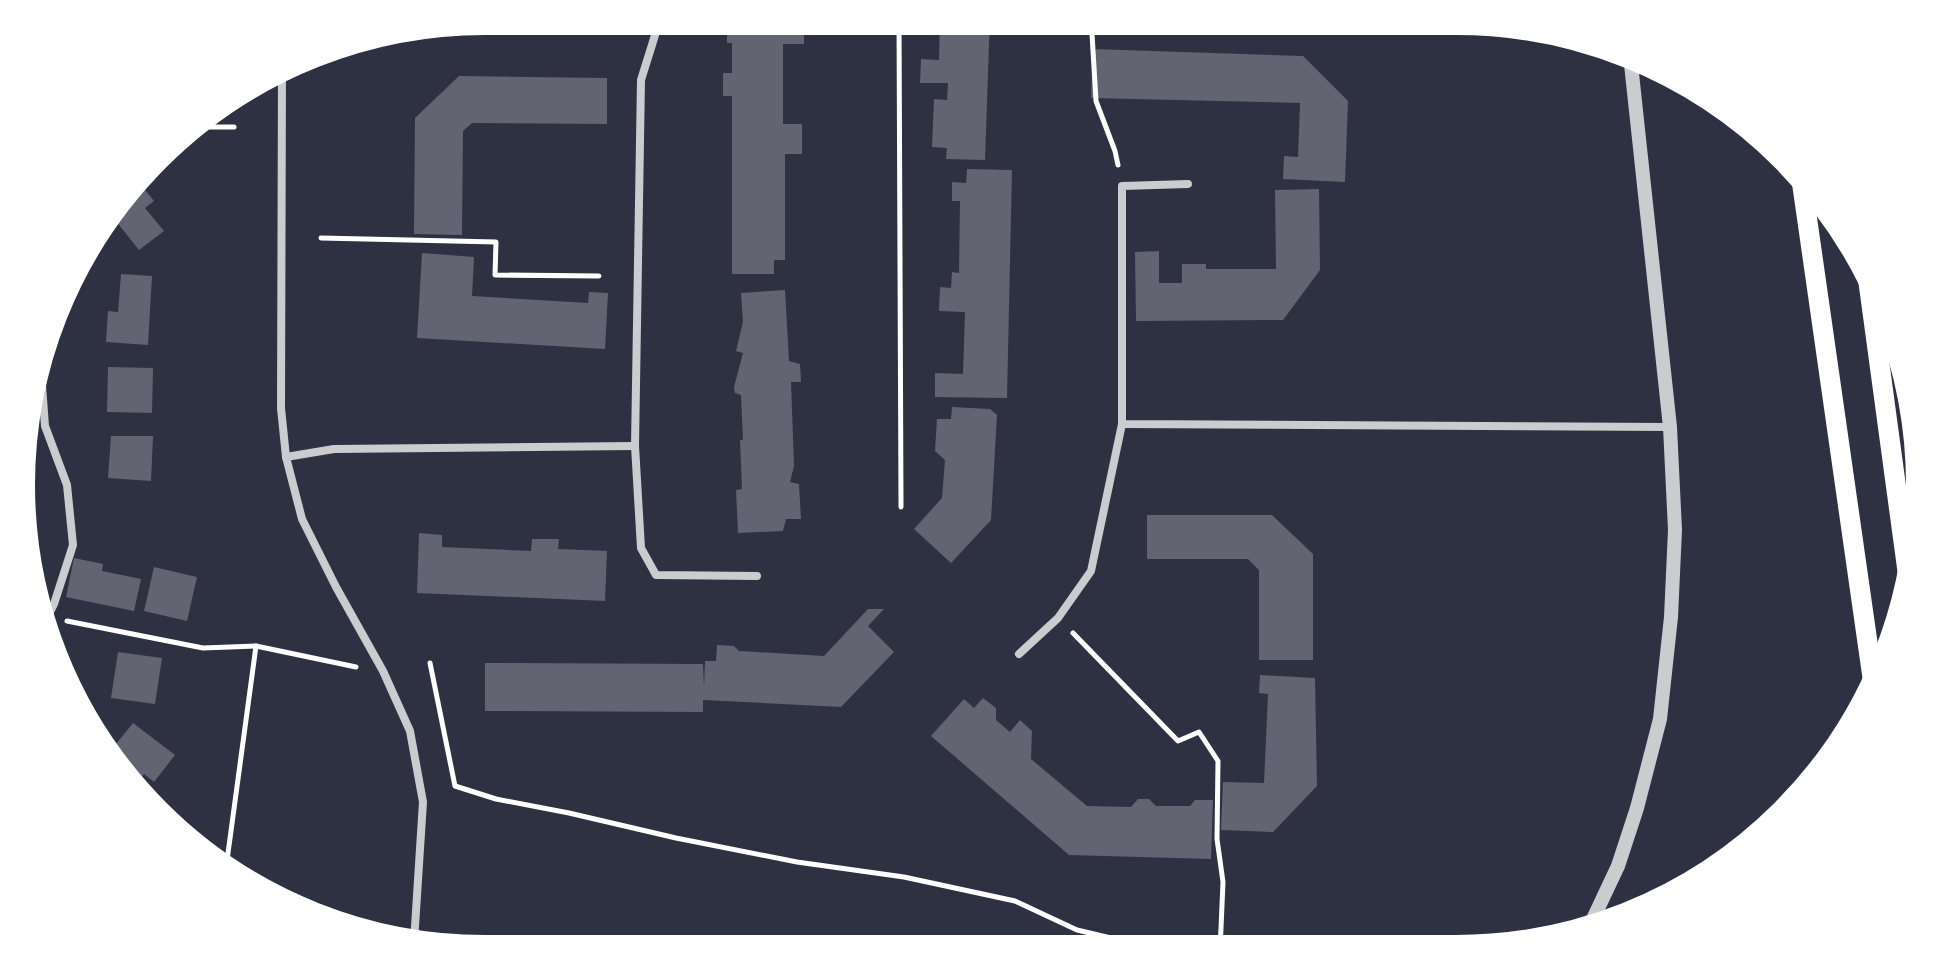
<svg xmlns="http://www.w3.org/2000/svg" width="1941" height="970" viewBox="0 0 1941 970" font-family="'IBM Plex Sans',sans-serif">
<style>
.building{fill:#626471}
.lines{fill:none;stroke-linecap:round;stroke-linejoin:round}
.path{stroke:#fff;stroke-width:5}
.minor{stroke:#caccd0;stroke-width:8}
.tertiary{stroke:#caccd0;stroke-width:14}
.primary{stroke:#fff;stroke-width:20}
.rim{fill:none;stroke:#fff;stroke-width:10}
</style>
<rect width="100%" height="100%" fill="#2d3142"/>
<g class="building">
<path d="M 727,16 L 804,16 L 804,44 L 783,44 L 783,124 L 802,124 L 802,154 L 785,154 L 785,260 L 774,260 L 774,274 L 732,274 L 732,96 L 723,96 L 723,73 L 732,73 L 732,43 L 727,43 Z"/>
<path d="M 940,16 L 990,16 L 985,160 L 946,159 L 947,148 L 932,147 L 934,99 L 947,100 L 948,83 L 920,83 L 921,59 L 939,60 Z"/>
<path d="M 1093,49 L 1303,56 L 1348,101 L 1345,182 L 1283,179 L 1284,156 L 1298,157 L 1300,103 L 1091,98 Z"/>
<path d="M 459,76 L 607,78 L 607,124 L 472,123 L 463,131 L 462,235 L 414,234 L 415,118 Z"/>
<path d="M 967,169 L 1012,170 L 1007,398 L 935,397 L 935,373 L 963,374 L 965,312 L 939,311 L 940,287 L 951,288 L 952,272 L 959,273 L 960,201 L 952,201 L 952,182 L 966,183 Z"/>
<path d="M 137,180 L 154,201 L 145,208 L 164,231 L 139,250 L 108,211 Z"/>
<path d="M 1319,189 L 1320,270 L 1283,320 L 1136,321 L 1135,252 L 1159,251 L 1159,283 L 1182,283 L 1182,264 L 1206,264 L 1206,269 L 1276,269 L 1275,190 Z"/>
<path d="M 422,253 L 474,257 L 472,296 L 588,303 L 589,292 L 608,293 L 605,349 L 417,338 Z"/>
<path d="M 121,274 L 152,276 L 148,345 L 106,342 L 108,311 L 118,312 Z"/>
<path d="M 785,290 L 789,361 L 800,364 L 801,382 L 791,382 L 794,466 L 790,482 L 799,484 L 801,519 L 786,519 L 783,531 L 738,533 L 736,490 L 742,489 L 740,440 L 743,440 L 741,395 L 735,393 L 734,387 L 743,353 L 736,351 L 743,322 L 741,293 Z"/>
<path d="M 108,367 L 153,368 L 152,413 L 107,412 Z"/>
<path d="M 952,407 L 990,409 L 997,415 L 991,520 L 951,563 L 914,529 L 942,498 L 945,460 L 935,451 L 937,419 L 951,419 Z"/>
<path d="M 111,436 L 153,436 L 151,481 L 108,478 Z"/>
<path d="M 1147,515 L 1272,515 L 1313,554 L 1313,660 L 1259,660 L 1259,570 L 1248,559 L 1147,559 Z"/>
<path d="M 419,533 L 442,535 L 442,547 L 531,551 L 532,539 L 559,539 L 558,549 L 607,551 L 605,601 L 417,593 Z"/>
<path d="M 20,535 L 31,537 L 25,563 L 20,546 Z"/>
<path d="M 74,558 L 103,564 L 102,571 L 141,579 L 134,611 L 66,597 Z"/>
<path d="M 154,567 L 197,577 L 187,621 L 144,611 Z"/>
<path d="M 868,609 L 884,609 L 868,626 L 894,652 L 841,707 L 703,700 L 703,712 L 485,711 L 485,663 L 703,664 L 704,687 L 705,661 L 716,661 L 717,645 L 734,646 L 739,651 L 824,656 Z"/>
<path d="M 118,652 L 162,658 L 155,704 L 111,698 Z"/>
<path d="M 1260,675 L 1315,678 L 1317,786 L 1273,832 L 1221,830 L 1223,782 L 1264,783 L 1268,694 L 1259,693 Z"/>
<path d="M 983,698 L 996,708 L 996,720 L 1010,732 L 1020,720 L 1032,731 L 1031,759 L 1087,806 L 1131,807 L 1138,799 L 1149,799 L 1156,806 L 1190,806 L 1195,800 L 1213,800 L 1211,859 L 1069,855 L 931,736 L 964,699 L 974,708 Z"/>
<path d="M 133,723 L 175,755 L 154,782 L 144,774 L 133,788 L 108,754 Z"/>
</g>
<g class="lines">
<g class="path">
<path d="M 899,16 L 901,507"/>
<path d="M 1091,17 L 1096,101 L 1115,151 L 1118,165"/>
<path d="M 186,127 L 234,127"/>
<path d="M 321,238 L 496,242 L 495,275 L 599,276"/>
<path d="M 67,621 L 203,648 L 256,646 L 356,667"/>
<path d="M 1073,633 L 1178,741 L 1199,732 L 1218,761 L 1217,839 L 1223,882 L 1220,951"/>
<path d="M 430,663 L 455,786 L 496,799 L 569,813 L 676,838 L 797,862 L 904,877 L 1015,901 L 1077,930 L 1145,946 L 1151,951"/>
<path d="M 226,868 L 256,646"/>
</g>
<g class="minor">
<path d="M 661,16 L 641,80 L 635,446 L 641,548 L 656,575 L 757,576"/>
<path d="M 282,69 L 281,408 L 286,457 L 302,519 L 336,587 L 383,671 L 410,731 L 423,802 L 414,942"/>
<path d="M 1188,184 L 1122,186 L 1122,424 L 1670,427"/>
<path d="M 40,358 L 45,426 L 67,485 L 73,545 L 54,604 L 44,624"/>
<path d="M 286,457 L 334,449 L 635,446"/>
<path d="M 1019,654 L 1058,618 L 1091,571 L 1122,424"/>
<path d="M 57,667 L 71,674"/>
</g>
<path class="tertiary" d="M 1583,932 L 1593,919 L 1618,866 L 1637,808 L 1660,719 L 1671,617 L 1675,530 L 1670,427 L 1630,55"/>
<g class="primary">
<path d="M 1800,169 L 1875,695"/>
<path d="M 1868,279 L 1908,575"/>
</g>
</g>
<path d="M0 0H1941V970H0ZM485 30H1456A455 455 0 0 1 1911 485V485A455 455 0 0 1 1456 940H485A455 455 0 0 1 30 485V485A455 455 0 0 1 485 30Z" fill="#fff" fill-rule="evenodd"/>
<path class="rim" d="M485 30H1456A455 455 0 0 1 1911 485V485A455 455 0 0 1 1456 940H485A455 455 0 0 1 30 485V485A455 455 0 0 1 485 30Z"/>
</svg>
